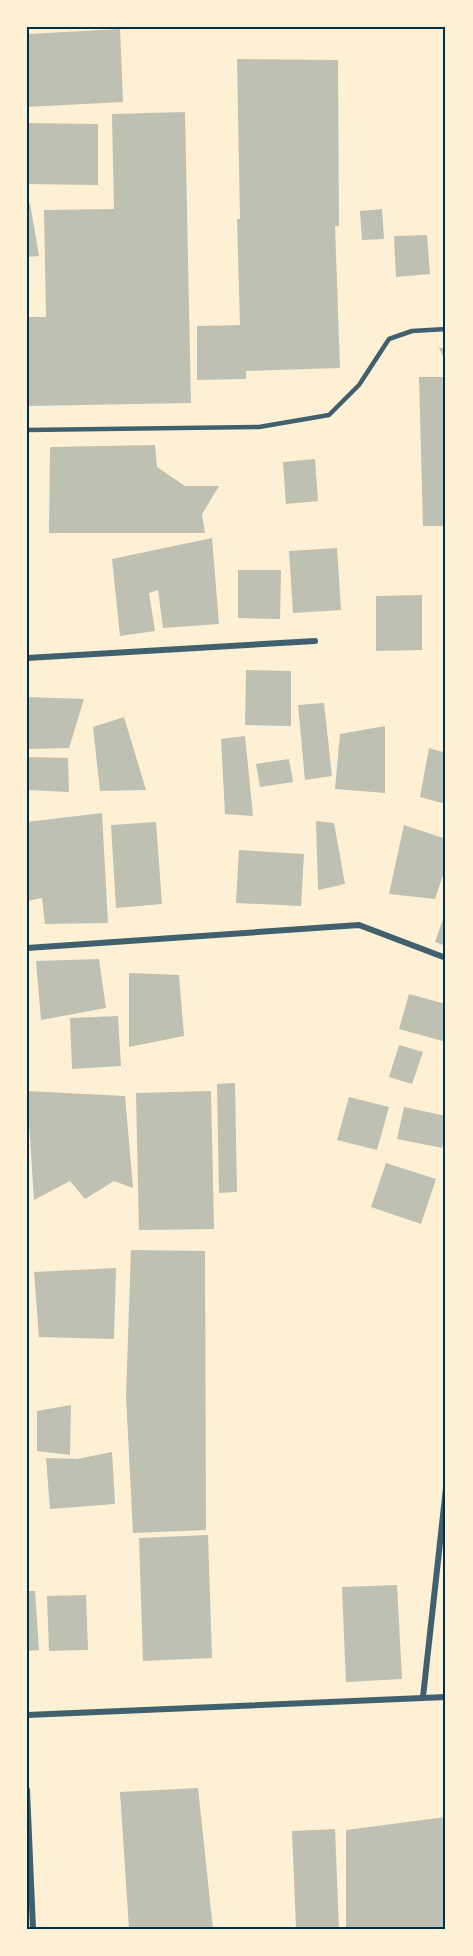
<svg xmlns="http://www.w3.org/2000/svg" width="473" height="1956" viewBox="0 0 473 1956" font-family="Figtree,sans-serif">
<style>
.building{fill:#bec0b2}
.lines{fill:none;stroke-linecap:round;stroke-linejoin:round}
.service{stroke:#3f606c;stroke-width:4.5}
.minor{stroke:#3f606c;stroke-width:6}
.neatline{fill:none;stroke:#003049;stroke-width:2}
</style>
<rect width="100%" height="100%" fill="#fdf0d5"/>
<g class="building">
<path d="M 120,29 L 123,102 L 27,107 L 27,34 Z"/>
<path d="M 237,59 L 338,60 L 339,226 L 335,226 L 340,368 L 246,371 L 246,379 L 197,380 L 197,326 L 240,325 L 237,219 L 240,219 Z"/>
<path d="M 185,112 L 191,403 L 27,406 L 27,317 L 46,317 L 44,210 L 114,209 L 112,114 Z"/>
<path d="M 27,123 L 98,124 L 98,185 L 27,184 Z"/>
<path d="M 27,202 L 30,203 L 39,256 L 27,257 Z"/>
<path d="M 382,209 L 384,239 L 362,240 L 360,211 Z"/>
<path d="M 427,235 L 430,274 L 396,277 L 394,236 Z"/>
<path d="M 446,347 L 446,362 L 439,348 Z"/>
<path d="M 419,377 L 446,377 L 446,526 L 423,526 Z"/>
<path d="M 155,445 L 157,467 L 185,486 L 219,486 L 202,514 L 205,533 L 49,533 L 50,447 Z"/>
<path d="M 315,459 L 318,501 L 286,504 L 283,462 Z"/>
<path d="M 212,538 L 219,624 L 163,628 L 158,590 L 149,593 L 155,631 L 120,636 L 112,559 Z"/>
<path d="M 337,548 L 341,610 L 293,613 L 289,551 Z"/>
<path d="M 238,570 L 281,570 L 280,619 L 238,618 Z"/>
<path d="M 422,595 L 422,650 L 376,651 L 376,596 Z"/>
<path d="M 246,670 L 291,671 L 291,726 L 245,725 Z"/>
<path d="M 27,697 L 84,699 L 69,748 L 27,749 Z"/>
<path d="M 324,703 L 332,776 L 305,780 L 298,705 Z"/>
<path d="M 124,717 L 146,790 L 100,791 L 93,727 Z"/>
<path d="M 385,726 L 385,793 L 335,789 L 340,734 Z"/>
<path d="M 245,736 L 253,816 L 225,814 L 221,739 Z"/>
<path d="M 429,748 L 446,753 L 446,804 L 420,797 Z"/>
<path d="M 27,757 L 68,758 L 69,792 L 27,790 Z"/>
<path d="M 289,759 L 293,782 L 260,787 L 256,764 Z"/>
<path d="M 102,813 L 108,923 L 45,924 L 42,898 L 27,901 L 27,822 Z"/>
<path d="M 316,821 L 334,823 L 345,884 L 318,890 Z"/>
<path d="M 156,822 L 162,904 L 116,908 L 111,825 Z"/>
<path d="M 404,825 L 446,839 L 446,866 L 435,899 L 389,894 Z"/>
<path d="M 239,850 L 304,854 L 301,906 L 236,903 Z"/>
<path d="M 446,911 L 446,946 L 435,942 Z"/>
<path d="M 99,959 L 106,1008 L 41,1020 L 36,961 Z"/>
<path d="M 129,973 L 179,975 L 184,1036 L 129,1047 Z"/>
<path d="M 409,994 L 446,1004 L 446,1042 L 399,1029 Z"/>
<path d="M 118,1016 L 121,1066 L 72,1069 L 70,1018 Z"/>
<path d="M 399,1045 L 423,1052 L 412,1084 L 389,1077 Z"/>
<path d="M 235,1083 L 237,1192 L 219,1193 L 217,1084 Z"/>
<path d="M 27,1091 L 125,1096 L 133,1188 L 114,1181 L 85,1199 L 70,1181 L 34,1200 Z"/>
<path d="M 211,1091 L 214,1229 L 139,1230 L 136,1093 Z"/>
<path d="M 349,1097 L 389,1107 L 377,1150 L 337,1140 Z"/>
<path d="M 404,1107 L 446,1116 L 446,1130 L 442,1148 L 397,1139 Z"/>
<path d="M 386,1163 L 436,1179 L 421,1224 L 371,1207 Z"/>
<path d="M 131,1250 L 205,1251 L 206,1530 L 133,1533 L 126,1396 Z"/>
<path d="M 116,1268 L 114,1339 L 39,1337 L 34,1272 Z"/>
<path d="M 71,1405 L 70,1455 L 37,1451 L 37,1411 Z"/>
<path d="M 112,1452 L 115,1504 L 50,1509 L 46,1458 L 77,1459 Z"/>
<path d="M 208,1535 L 212,1658 L 143,1661 L 139,1538 Z"/>
<path d="M 397,1585 L 402,1679 L 346,1682 L 342,1587 Z"/>
<path d="M 27,1591 L 35,1591 L 39,1650 L 27,1651 Z"/>
<path d="M 86,1595 L 88,1650 L 49,1651 L 47,1596 Z"/>
<path d="M 198,1788 L 213,1929 L 129,1929 L 120,1792 Z"/>
<path d="M 446,1817 L 446,1929 L 346,1929 L 346,1830 Z"/>
<path d="M 335,1829 L 339,1929 L 296,1929 L 292,1831 Z"/>
</g>
<g class="lines">
<path class="service" d="M 27,430 L 259,427 L 329,415 L 359,385 L 389,339 L 412,331 L 446,329"/>
<g class="minor">
<path d="M 27,658 L 315,641"/>
<path d="M 27,948 L 359,925 L 446,958"/>
<path d="M 423,1697 L 446,1488"/>
<path d="M 27,1715 L 446,1697"/>
<path d="M 27,1790 L 33,1929"/>
</g>
</g>
<rect width="473" height="1956" fill="none" stroke="#fdf0d5" stroke-width="57"/>
<rect x="28" y="28" width="416" height="1900" class="neatline"/>
</svg>
